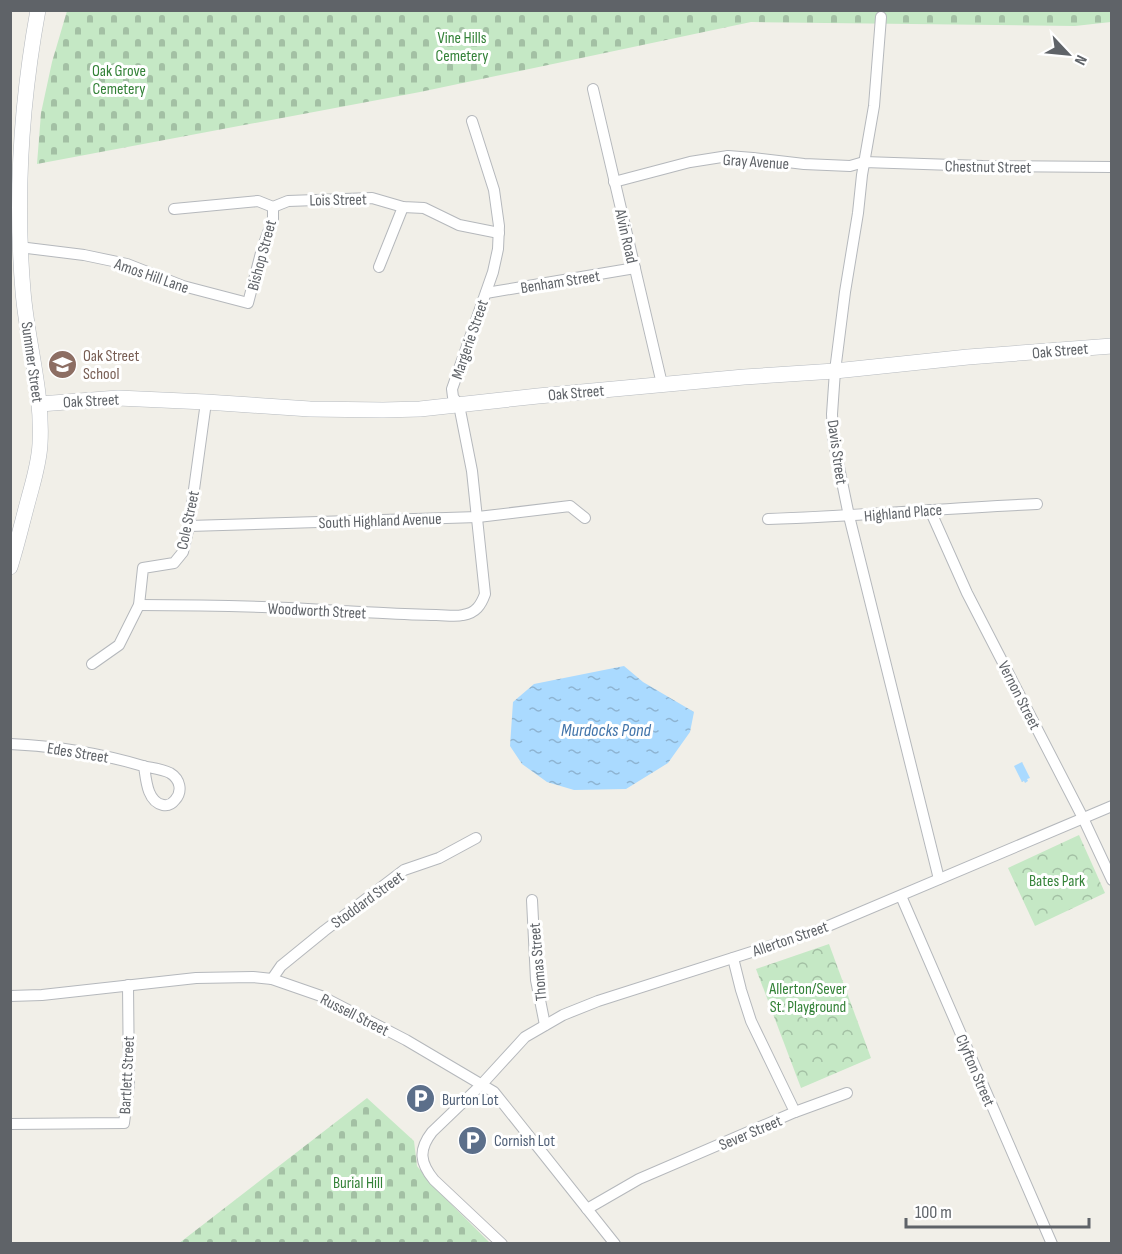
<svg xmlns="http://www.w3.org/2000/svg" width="1122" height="1254" viewBox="0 0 1122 1254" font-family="'Sofia Sans Condensed',sans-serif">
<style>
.forest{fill:url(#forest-crowns)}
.cemetery{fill:url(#cemetery-stones)}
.water{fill:url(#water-ripples)}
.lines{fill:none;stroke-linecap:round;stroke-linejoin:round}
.street-casing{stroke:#b5b8bc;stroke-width:12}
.secondary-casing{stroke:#b6babf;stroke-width:16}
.street{stroke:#fff;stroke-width:10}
.secondary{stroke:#fff;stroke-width:15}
.labels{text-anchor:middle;stroke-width:6;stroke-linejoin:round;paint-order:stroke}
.park-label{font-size:16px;fill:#348238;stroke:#fff}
.street-label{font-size:16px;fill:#5f6368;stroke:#fff}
.education-label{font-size:16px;fill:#785e54;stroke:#fff;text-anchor:start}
.service-label{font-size:16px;fill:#4e5e75;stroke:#fff;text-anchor:start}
.water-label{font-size:18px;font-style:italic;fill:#4174aa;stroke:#fff}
</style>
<defs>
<pattern id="forest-crowns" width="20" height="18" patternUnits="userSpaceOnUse" patternTransform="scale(1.5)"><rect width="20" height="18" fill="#c5e8c5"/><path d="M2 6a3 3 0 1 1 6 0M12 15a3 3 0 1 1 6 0" fill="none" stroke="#a3c0a4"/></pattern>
<pattern id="cemetery-stones" width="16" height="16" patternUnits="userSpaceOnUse" patternTransform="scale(1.5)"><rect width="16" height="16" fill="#c5e8c5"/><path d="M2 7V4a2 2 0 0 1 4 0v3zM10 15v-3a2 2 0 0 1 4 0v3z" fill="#a3c0a4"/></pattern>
<pattern id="water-ripples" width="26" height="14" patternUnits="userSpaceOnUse" patternTransform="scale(1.5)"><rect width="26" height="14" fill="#aadaff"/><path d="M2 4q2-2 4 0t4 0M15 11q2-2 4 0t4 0" fill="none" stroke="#8eb4d2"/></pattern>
</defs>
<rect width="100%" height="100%" fill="#f1efe8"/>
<g class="forest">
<path d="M 1079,835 L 1105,893 L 1035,926 L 1008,868 Z"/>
<path d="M 829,944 L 871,1058 L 801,1088 L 756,969 Z"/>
</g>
<g class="cemetery">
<path d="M 67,11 L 1111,11 L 1111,22 L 1075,26 L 751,22 L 420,92 L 37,164 L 41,113 L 52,62 Z"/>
<path d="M 367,1098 L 414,1141 L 417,1166 L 433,1186 L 490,1243 L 178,1244 Z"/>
</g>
<g class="water">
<path d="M 624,666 L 643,682 L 694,712 L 690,732 L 668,763 L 626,789 L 574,790 L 547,782 L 522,764 L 510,746 L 513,702 L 534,684 Z"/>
<path d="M 1022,762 L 1030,778 L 1027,779 L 1028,781 L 1025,783 L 1024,781 L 1022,782 L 1014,766 Z"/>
</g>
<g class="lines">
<defs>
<g id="street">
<path d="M 881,17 L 874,106 L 862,175 L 858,213 L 845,292 L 835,371 L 832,414 L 833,438 L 849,516 L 939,879"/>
<path d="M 593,89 L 662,384"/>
<path d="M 614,182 L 690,162 L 728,156 L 753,158 L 804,164 L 850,166 L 864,162 L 983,166 L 1112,167"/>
<path d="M 174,209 L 258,201 L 273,207 L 288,201 L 372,198 L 403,207 L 424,208 L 459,225 L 499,233"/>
<path d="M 19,247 L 84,255 L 127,264 L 183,286 L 248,303 L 262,249 L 273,219 L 273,207"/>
<path d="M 379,267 L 403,207"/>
<path d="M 486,293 L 635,268"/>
<path d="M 930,510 L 967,593 L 1083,818 L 1112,880"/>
<path d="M 768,519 C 858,516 947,508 1037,504"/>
<path d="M 189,526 L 478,517 L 570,506 L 585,518"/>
<path d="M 139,605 C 206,605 273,606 340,611 C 372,612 404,615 436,615 C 445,615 455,617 463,615 C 476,613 481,605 485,594 L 472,471 L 459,405 L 453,397 L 452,389 L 493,272 L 498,249 L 499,226 L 494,190 L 472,121"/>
<path d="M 92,664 L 119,645 L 139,605 L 143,568 L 174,563 L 183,552 L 189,526 L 206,402"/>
<path d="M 10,744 C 56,746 99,753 143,766 C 151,768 162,769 170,773 C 180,779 183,791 175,800 C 172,804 168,806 163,805 C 147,802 146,779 144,766"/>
<path d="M 901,896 L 1052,1244"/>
<path d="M 532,900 L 536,980 L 545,1025"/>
<path d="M 272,979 L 281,966 L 324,931 L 404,870 L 439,858 L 476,838"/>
<path d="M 10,996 L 42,995 L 196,978 L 253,977 L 272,979 L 321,996 L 406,1040 L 494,1092 L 615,1244"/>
<path d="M 795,1112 L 847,1093"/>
<path d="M 10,1124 L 124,1123 L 129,1084 L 128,985"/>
<path d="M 587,1209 L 639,1179 L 795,1112 L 751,1021 L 741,990 L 733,958"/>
<path d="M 502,1244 L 434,1180 C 420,1163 418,1150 432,1132 L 482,1084 L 525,1037 L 563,1015 L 598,1001 L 814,932 L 1112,806"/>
</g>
<g id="secondary">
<path d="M 40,404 L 118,398 L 206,402 L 310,409 L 383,410 L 420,409 L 538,396 L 744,377 L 835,371 L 968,357 L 1112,346"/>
<path d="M 10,567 C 17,545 22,523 28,501 C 33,482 39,464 40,444 C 43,392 27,342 23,291 C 15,196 21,103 38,10"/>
</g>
</defs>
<use href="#street" class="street-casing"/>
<use href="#secondary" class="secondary-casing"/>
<use href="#street" class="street"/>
<use href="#secondary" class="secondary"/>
</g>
<defs>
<symbol id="school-disc" viewBox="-11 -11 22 22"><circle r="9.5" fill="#8d6e63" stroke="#fff"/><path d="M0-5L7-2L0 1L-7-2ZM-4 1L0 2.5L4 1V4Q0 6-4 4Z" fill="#fff"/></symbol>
<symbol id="parking-disc" viewBox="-11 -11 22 22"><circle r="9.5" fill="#5c6f8a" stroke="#fff"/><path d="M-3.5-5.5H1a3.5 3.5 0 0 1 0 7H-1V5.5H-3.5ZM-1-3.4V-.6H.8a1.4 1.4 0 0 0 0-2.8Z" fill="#fff"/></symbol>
</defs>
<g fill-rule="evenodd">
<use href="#school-disc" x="46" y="348" width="33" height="33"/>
<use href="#parking-disc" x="404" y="1082" width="33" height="33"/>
<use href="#parking-disc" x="456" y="1124" width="33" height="33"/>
</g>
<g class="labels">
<g class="park-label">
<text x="462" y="43">Vine Hills<tspan x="462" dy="18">Cemetery</tspan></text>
<text x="119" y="76">Oak Grove<tspan x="119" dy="18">Cemetery</tspan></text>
<text x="1057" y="886">Bates Park</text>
<text x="808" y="994">Allerton/Sever<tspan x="808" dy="18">St. Playground</tspan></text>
<text x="358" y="1188">Burial Hill</text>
</g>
<g class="street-label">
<text transform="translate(756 161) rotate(4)" y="6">Gray Avenue</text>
<text transform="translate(988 166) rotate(1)" y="6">Chestnut Street</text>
<text transform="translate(338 199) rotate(-1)" y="6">Lois Street</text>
<text transform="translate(627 236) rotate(77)" y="6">Alvin Road</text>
<text transform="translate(261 255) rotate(-75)" y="6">Bishop Street</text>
<text transform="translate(152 275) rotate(19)" y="6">Amos Hill Lane</text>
<text transform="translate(560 281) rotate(-9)" y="6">Benham Street</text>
<text transform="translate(469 339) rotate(-71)" y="6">Margerie Street</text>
<text transform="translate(1060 350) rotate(-5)" y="6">Oak Street</text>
<text transform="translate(33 362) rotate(82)" y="6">Summer Street</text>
<text transform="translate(576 392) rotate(-5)" y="6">Oak Street</text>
<text transform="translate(91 400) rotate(-3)" y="6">Oak Street</text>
<text transform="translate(838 452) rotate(82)" y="6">Davis Street</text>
<text transform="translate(903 512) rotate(-5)" y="6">Highland Place</text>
<text transform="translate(187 520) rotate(-78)" y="6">Cole Street</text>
<text transform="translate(380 520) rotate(-2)" y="6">South Highland Avenue</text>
<text transform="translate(317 610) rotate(3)" y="6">Woodworth Street</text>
<text transform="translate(1020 695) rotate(63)" y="6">Vernon Street</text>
<text transform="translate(78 752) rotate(9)" y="6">Edes Street</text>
<text transform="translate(367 899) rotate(-36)" y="6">Stoddard Street</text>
<text transform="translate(790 938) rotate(-19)" y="6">Allerton Street</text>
<text transform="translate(537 962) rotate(-95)" y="6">Thomas Street</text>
<text transform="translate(355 1014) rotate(27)" y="6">Russell Street</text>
<text transform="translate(976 1070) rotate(67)" y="6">Clyfton Street</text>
<text transform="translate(126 1075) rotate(-87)" y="6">Bartlett Street</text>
<text transform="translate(750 1132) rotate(-23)" y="6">Sever Street</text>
</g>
<g class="education-label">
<text x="83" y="361">Oak Street<tspan x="83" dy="18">School</tspan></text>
</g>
<g class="service-label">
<text x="442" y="1105">Burton Lot</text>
<text x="494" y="1146">Cornish Lot</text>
</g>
<g class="water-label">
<text x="606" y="736">Murdocks Pond</text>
</g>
</g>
<rect width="1122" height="1254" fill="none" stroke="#5f6368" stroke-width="24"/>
<g transform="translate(1068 54) rotate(116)" stroke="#ffffff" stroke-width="4.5" paint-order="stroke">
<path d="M0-4.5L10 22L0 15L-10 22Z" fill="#5f6368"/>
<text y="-9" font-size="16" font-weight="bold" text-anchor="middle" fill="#5f6368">N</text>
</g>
<path d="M906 1218v9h183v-9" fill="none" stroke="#5f6368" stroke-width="3"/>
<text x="915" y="1218" font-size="18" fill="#5f6368" stroke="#ffffff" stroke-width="4.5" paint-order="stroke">100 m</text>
</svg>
